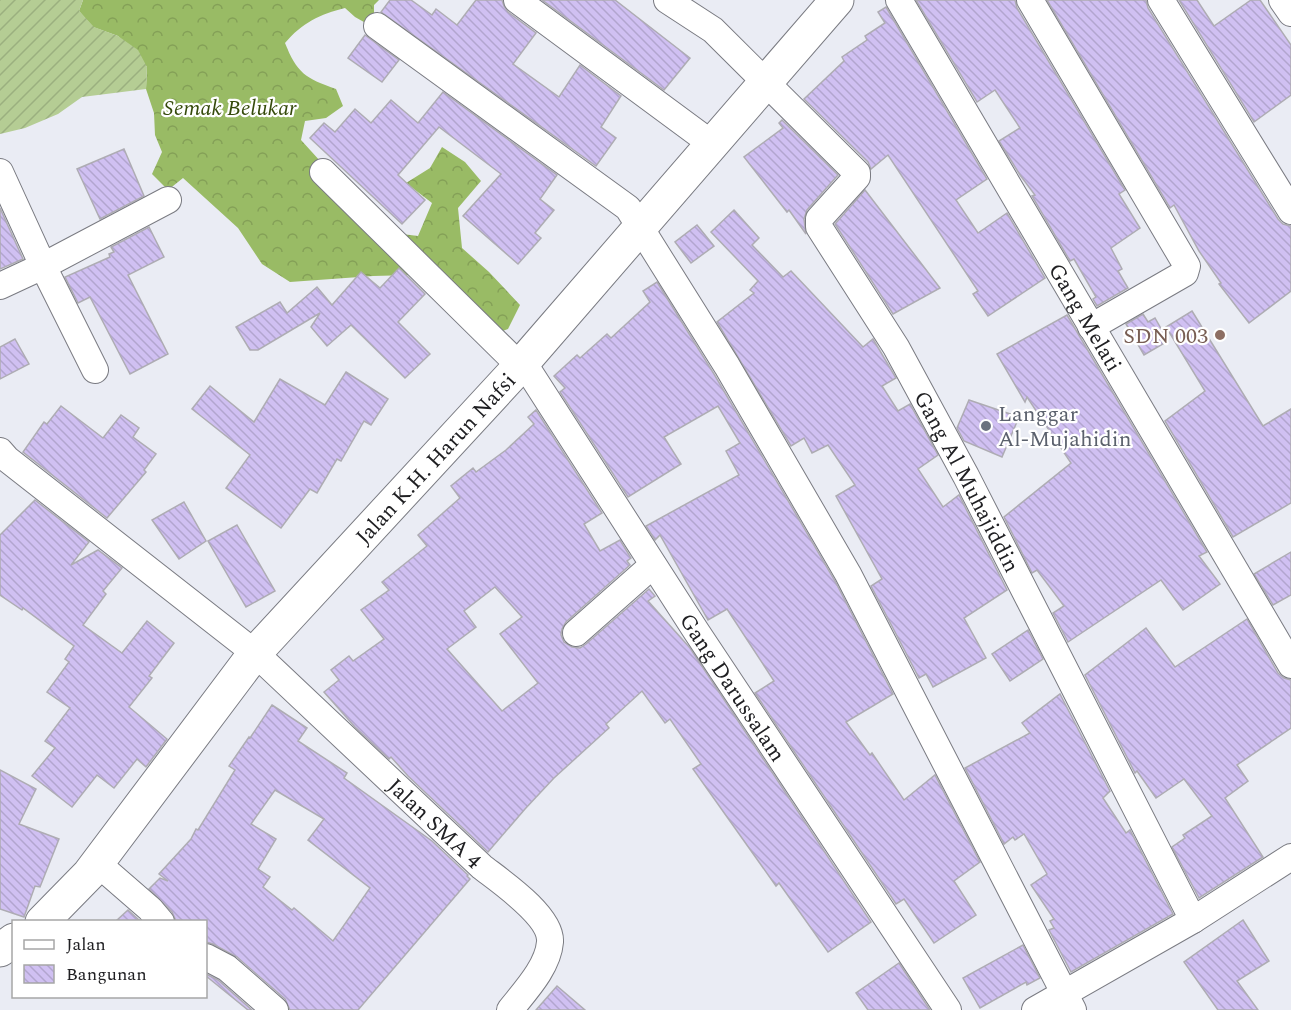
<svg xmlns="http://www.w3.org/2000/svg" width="1291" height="1010" viewBox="0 0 1291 1010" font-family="Spectral,serif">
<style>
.forest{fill:url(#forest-crowns)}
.garden{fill:url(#garden-furrows)}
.building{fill:url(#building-back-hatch);stroke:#aeacb3;stroke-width:1.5;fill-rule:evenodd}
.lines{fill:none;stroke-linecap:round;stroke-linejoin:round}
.minor-casing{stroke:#7a7b82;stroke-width:28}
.secondary-casing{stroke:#7a7b82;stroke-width:35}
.minor{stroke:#fff;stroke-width:26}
.secondary{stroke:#fff;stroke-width:33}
.education-dot{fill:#8d6e63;stroke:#fff;stroke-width:2}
.worship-dot{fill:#6b7280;stroke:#fff;stroke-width:2}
.labels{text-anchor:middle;stroke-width:4.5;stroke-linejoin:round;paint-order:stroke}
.park-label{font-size:22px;font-style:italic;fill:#354a0b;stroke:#fff}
.street-label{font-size:22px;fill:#202023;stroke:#fff}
.education-label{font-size:22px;fill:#785e54;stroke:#fff;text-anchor:end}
.worship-label{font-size:22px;fill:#5b616d;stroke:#fff;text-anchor:start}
</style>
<defs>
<pattern id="forest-crowns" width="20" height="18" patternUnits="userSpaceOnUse" patternTransform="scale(1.5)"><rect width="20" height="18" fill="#99bb65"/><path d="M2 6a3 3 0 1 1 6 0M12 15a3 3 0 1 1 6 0" fill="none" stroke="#84a057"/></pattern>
<pattern id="garden-furrows" width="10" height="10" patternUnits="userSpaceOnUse" patternTransform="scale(1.5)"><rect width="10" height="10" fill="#b5cd94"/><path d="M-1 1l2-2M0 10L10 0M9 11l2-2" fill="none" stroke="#9bb07f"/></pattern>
<pattern id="building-back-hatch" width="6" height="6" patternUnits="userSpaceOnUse" patternTransform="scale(1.5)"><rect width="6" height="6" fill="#d0c0f2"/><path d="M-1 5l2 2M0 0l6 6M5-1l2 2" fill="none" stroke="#b2a5cf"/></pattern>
</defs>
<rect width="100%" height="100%" fill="#eaecf4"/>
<path class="forest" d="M 83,0 L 379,0 L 374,5 L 374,19 L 401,43 L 355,17 L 345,8 C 320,14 302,23 285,43 C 297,73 305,78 336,89 L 343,106 L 326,118 L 305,121 L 301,140 L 321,162 L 402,234 L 418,236 L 432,203 L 406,183 L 430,168 L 442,147 L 465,162 L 481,181 L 458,208 L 462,248 L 489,272 L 520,305 L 508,329 L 489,336 L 411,275 L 373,276 L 290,282 L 262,264 L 238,228 L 183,178 L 168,190 L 152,174 L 162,152 L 155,135 L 154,113 L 146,89 L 147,67 L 118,36 L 93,27 L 79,11 Z"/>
<path class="garden" d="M 0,0 L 83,0 L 79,11 L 94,27 L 118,36 L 138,50 L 147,67 L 146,89 L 82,97 L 58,114 L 25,128 L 0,134 Z"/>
<g class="building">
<path d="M 390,0 L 411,0 L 432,15 L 436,9 L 457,25 L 476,0 L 502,0 L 504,6 L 508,12 L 536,33 L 513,64 L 559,97 L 580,65 L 621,96 L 601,127 L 616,138 L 596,166 L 381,12 Z"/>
<path d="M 542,0 L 615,0 L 690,58 L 664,90 Z"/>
<path d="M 916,0 L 1015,0 L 1017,8 L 1125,190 L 1119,194 L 1140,228 L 1111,248 L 1122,269 L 1118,271 L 1128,288 L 1097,306 L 1093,299 L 1096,297 L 1074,259 L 1070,261 L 1032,196 L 1035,195 L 1020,175 L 999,141 L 1020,128 L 995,90 L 977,102 Z"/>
<path d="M 1047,0 L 1146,0 L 1148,8 L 1278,219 L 1283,224 L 1291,226 L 1291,291 L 1249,323 L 1219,284 L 1221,283 L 1199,251 L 1174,205 L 1170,208 Z"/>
<path d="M 1179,0 L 1197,0 L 1214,26 L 1251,0 L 1260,0 L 1291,45 L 1291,95 L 1254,122 Z"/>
<path d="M 886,7 L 987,179 L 956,200 L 978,233 L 1007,213 L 1045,278 L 988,316 L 973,294 L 978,291 L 888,155 L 871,169 L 868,162 L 804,99 L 844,61 L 842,57 L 867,40 L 865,36 L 885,23 L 878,12 Z"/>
<path d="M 365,35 L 399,60 L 382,82 L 348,58 Z"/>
<path d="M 443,92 L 557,175 L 540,199 L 554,210 L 535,233 L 541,238 L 518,264 L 463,216 L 501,174 L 439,127 L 398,175 L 425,200 L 402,224 L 310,138 L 324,123 L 335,132 L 355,109 L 371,123 L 391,100 L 418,123 Z"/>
<path d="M 782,120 L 838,175 L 807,210 L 804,219 L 806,234 L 789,210 L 787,212 L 744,157 L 783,128 L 779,123 Z"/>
<path d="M 124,149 L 144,196 L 100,219 L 77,169 Z"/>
<path d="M 865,190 L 940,288 L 893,314 L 835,224 Z"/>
<path d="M 0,208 L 23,259 L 0,269 Z"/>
<path d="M 734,210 L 759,238 L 752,245 L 783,277 L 791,271 L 863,347 L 873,339 L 896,378 L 882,386 L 898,411 L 910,404 L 938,455 L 918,469 L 943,507 L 959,495 L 1007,590 L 964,618 L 986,658 L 933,687 L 926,674 L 919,678 L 871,586 L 882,579 L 836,496 L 855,485 L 828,445 L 812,453 L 804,438 L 791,446 L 717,322 L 754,293 L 750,290 L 758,281 L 711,232 Z"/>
<path d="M 697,225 L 714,246 L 691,263 L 675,242 Z"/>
<path d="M 149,227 L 164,257 L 128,275 L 168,354 L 130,374 L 90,297 L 78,303 L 65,277 L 110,257 L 109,254 L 114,252 L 111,247 Z"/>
<path d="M 399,268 L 425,294 L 398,322 L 430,354 L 405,378 L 351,325 L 327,346 L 311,327 L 320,313 L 258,350 L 250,350 L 236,327 L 280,302 L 287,313 L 317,287 L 332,305 L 361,272 L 380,288 Z"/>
<path d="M 657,282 L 714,374 L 835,581 L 893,694 L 846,722 L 870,755 L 872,753 L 904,800 L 935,775 L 980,862 L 954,881 L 976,915 L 934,943 L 904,899 L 896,904 L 755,693 L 774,681 L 727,609 L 708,620 L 660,535 L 655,540 L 646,526 L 739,475 L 726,451 L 740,443 L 718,406 L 664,437 L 681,464 L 628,497 L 560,392 L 565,388 L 554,376 L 577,355 L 580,358 L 607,334 L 611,338 L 650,302 L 643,291 Z"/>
<path d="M 1192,311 L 1263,426 L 1291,409 L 1291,503 L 1233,537 L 1165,421 L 1205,391 L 1166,327 Z"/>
<path d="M 1143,314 L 1148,322 L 1155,318 L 1168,341 L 1144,355 L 1126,324 Z"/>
<path d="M 1067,315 L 1207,552 L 1199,556 L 1220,584 L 1183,610 L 1161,580 L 1068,642 L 1053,613 L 1064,606 L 1037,570 L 1032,573 L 1004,517 L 1071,463 L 1027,397 L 1025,402 L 997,354 Z"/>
<path d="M 15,339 L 29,364 L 0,379 L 0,347 Z"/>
<path d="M 346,372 L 388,399 L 371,425 L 364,421 L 341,461 L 337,459 L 317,493 L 310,489 L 281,528 L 226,488 L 250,455 L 192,409 L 210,386 L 254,422 L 280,379 L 325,405 Z"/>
<path d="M 969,400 L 1019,417 L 1002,457 L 964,441 L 957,428 Z"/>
<path d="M 61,406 L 103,438 L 121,415 L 139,428 L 133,437 L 156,454 L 144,470 L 146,472 L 107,518 L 23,452 L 44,422 L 47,424 Z"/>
<path d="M 536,410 L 602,513 L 584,524 L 600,551 L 620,540 L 631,558 L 627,561 L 630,565 L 566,622 L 562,629 L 561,635 L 564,642 L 572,647 L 580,648 L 586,644 L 649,589 L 655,596 L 648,601 L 690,648 L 871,922 L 828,952 L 779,883 L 776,886 L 693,769 L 701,764 L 670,719 L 665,723 L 642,691 L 606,724 L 609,728 L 554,778 L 525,809 L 488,852 L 408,776 L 391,757 L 389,759 L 355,727 L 324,692 L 339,680 L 331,670 L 349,656 L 353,661 L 384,639 L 361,610 L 389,590 L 382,582 L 427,546 L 418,535 L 460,498 L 451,486 L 473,468 L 476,472 L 506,450 L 534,424 L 528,417 ZM 495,587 L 522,617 L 500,634 L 538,683 L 502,711 L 447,649 L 476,627 L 464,611 Z"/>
<path d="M 35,500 L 89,542 L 71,565 L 98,550 L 122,568 L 103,591 L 106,594 L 83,625 L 122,653 L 147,621 L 174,643 L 149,676 L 152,678 L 129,707 L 167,739 L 146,767 L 137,759 L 114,788 L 97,775 L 72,807 L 32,776 L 55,748 L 45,741 L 70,708 L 47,692 L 69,662 L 65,659 L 74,646 L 23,608 L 22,610 L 0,595 L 0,535 Z"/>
<path d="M 184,502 L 206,541 L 179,559 L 152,520 Z"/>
<path d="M 237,525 L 275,591 L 246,607 L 208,541 Z"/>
<path d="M 1291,552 L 1291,595 L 1273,605 L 1254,574 Z"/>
<path d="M 1247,619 L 1278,673 L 1284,678 L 1291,680 L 1291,728 L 1237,765 L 1248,781 L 1225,798 L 1263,857 L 1199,898 L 1172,847 L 1185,838 L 1183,835 L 1212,816 L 1184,779 L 1156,798 L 1137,771 L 1135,773 L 1085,675 L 1146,628 L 1175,667 Z"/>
<path d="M 1028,630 L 1043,659 L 1010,681 L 992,654 Z"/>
<path d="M 1060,694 L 1110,791 L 1103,798 L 1126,833 L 1130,830 L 1173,914 L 1071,972 L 1049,930 L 1054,928 L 1050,921 L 1054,919 L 1031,885 L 1047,874 L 1024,834 L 1015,840 L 1013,837 L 1004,844 L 965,768 L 1030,733 L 1022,723 Z"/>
<path d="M 272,705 L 307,728 L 298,741 L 347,773 L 344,778 L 432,841 L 468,875 L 467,876 L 470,879 L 358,1010 L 290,1010 L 285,999 L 237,957 L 213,944 L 206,942 L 206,921 L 176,921 L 172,912 L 149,889 L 160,878 L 168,881 L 159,874 L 191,839 L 196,829 L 198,830 L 235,770 L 229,766 L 249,737 L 250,738 ZM 275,790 L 324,819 L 308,840 L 370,888 L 333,941 L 294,908 L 292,910 L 263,887 L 270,877 L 258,869 L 276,839 L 251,824 Z"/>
<path d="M 0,770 L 36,789 L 19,824 L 59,839 L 40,887 L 35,886 L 24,917 L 0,909 Z"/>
<path d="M 128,910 L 139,920 L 141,921 L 116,921 Z"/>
<path d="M 1243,920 L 1269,961 L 1237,981 L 1258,1010 L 1218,1010 L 1184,962 Z"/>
<path d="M 1023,945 L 1040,978 L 1027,985 L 1026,982 L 980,1008 L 963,978 Z"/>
<path d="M 899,963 L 930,1010 L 868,1010 L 856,993 Z"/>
<path d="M 206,974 L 218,980 L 252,1010 L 248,1010 L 206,976 Z"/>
<path d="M 557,986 L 585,1010 L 536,1010 Z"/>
</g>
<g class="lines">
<defs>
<g id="minor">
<path d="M 517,0 L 712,144"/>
<path id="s1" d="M 667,0 L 713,30 L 857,173 L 857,177 L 819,219 L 819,227 L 896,347 L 966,476 L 1193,920"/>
<path id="s2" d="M 899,0 L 1291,665"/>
<path d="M 1030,0 L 1187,266 L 1185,273 L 1091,327"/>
<path d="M 1161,0 L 1291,211"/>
<path d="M 1282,0 L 1291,13"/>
<path d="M 377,26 L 628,208 L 727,366 L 848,574 L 1073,1010"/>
<path d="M 0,172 L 43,266 L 95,370"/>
<path d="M 323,172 L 520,366"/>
<path d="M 0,286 L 43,266 L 168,200"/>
<path id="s3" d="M 523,362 L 696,631 L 948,1010"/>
<path id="s4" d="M 0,451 L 7,459 L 255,653 L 482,867 C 500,881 552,916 550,942 C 548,967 525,991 510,1010"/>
<path d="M 576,633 L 653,565"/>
<path d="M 97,863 L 150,909 L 161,922"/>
<path d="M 206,957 L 227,968 L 275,1010"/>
<path d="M 1035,1010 L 1193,920 L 1291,857"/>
</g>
<g id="secondary">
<path id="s5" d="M 42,922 L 89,874 L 255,653 L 520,366 L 837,0"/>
<path d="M 0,950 L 14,940"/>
</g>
</defs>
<use href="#minor" class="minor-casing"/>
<use href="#secondary" class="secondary-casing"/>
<use href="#minor" class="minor"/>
<use href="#secondary" class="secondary"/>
</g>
<circle class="education-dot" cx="1220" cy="335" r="6"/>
<circle class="worship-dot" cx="986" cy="426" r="6"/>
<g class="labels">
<g class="park-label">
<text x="230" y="115">Semak Belukar</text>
</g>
<g class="street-label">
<text dy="8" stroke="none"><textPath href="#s2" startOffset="368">Gang Melati</textPath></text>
<text dy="8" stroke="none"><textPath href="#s5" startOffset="609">Jalan K.H. Harun Nafsi</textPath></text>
<text dy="8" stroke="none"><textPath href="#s1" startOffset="621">Gang Al Muhajiddin</textPath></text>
<text dy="8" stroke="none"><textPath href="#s3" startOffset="387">Gang Darussalam</textPath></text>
<text dy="8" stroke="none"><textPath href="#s4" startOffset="573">Jalan SMA 4</textPath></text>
</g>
<g class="education-label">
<text x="1208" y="343">SDN 003</text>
</g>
<g class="worship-label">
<text x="998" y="421">Langgar<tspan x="998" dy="25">Al-Mujahidin</tspan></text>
</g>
</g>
<rect x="12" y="920" width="195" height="78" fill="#ffffff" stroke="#a6a6a7" stroke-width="1.5"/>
<rect x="24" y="940" width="30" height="9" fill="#ffffff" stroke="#a6a6a7" stroke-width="1.5"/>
<text x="66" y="950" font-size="18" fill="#202023">Jalan</text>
<rect x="24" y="965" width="30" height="18" fill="url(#building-back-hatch)" stroke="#a6a6a7" stroke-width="1.5"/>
<text x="66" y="980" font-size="18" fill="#202023">Bangunan</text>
</svg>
